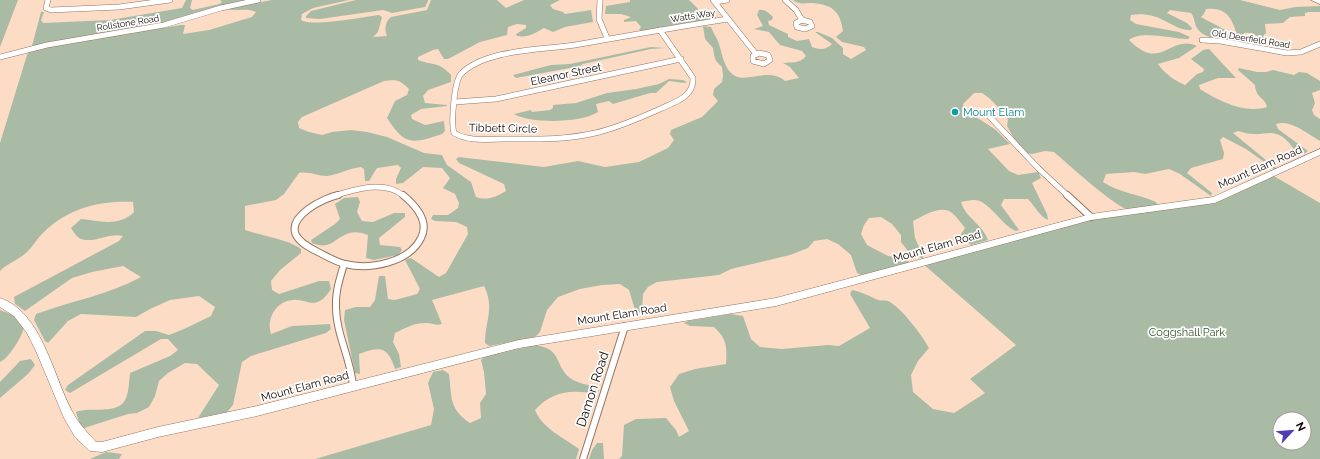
<svg xmlns="http://www.w3.org/2000/svg" width="1320" height="459" viewBox="0 0 1320 459" font-family="Raleway,sans-serif">
<style>
.green{fill:#aabba5;fill-rule:evenodd}
.lines{fill:none;stroke-linecap:round;stroke-linejoin:round}
.minor-far1-casing{stroke:#927460;stroke-width:6}
.minor-casing{stroke:#927460;stroke-width:8}
.secondary-casing{stroke:#927460;stroke-width:1}
.minor-far1{stroke:#fff;stroke-width:5}
.minor{stroke:#fff;stroke-width:6}
.secondary{fill:#fff;fill-rule:evenodd}
.culture-dot{fill:#0f9aa8;stroke:#fff;stroke-width:1.5}
.labels{text-anchor:middle;stroke-width:3.5;stroke-linejoin:round;paint-order:stroke}
.far-street-label{font-size:9px;fill:#140904;stroke:#fff}
.street-label{font-size:11px;fill:#140904;stroke:#fff}
.culture-label{font-size:11px;fill:#0d838f;stroke:#fff;text-anchor:start}
.park-label{font-size:11px;fill:#315228;stroke:#fff}
.near-street-label{font-size:13px;fill:#140904;stroke:#fff}
</style>
<rect width="100%" height="100%" fill="#fddcc6"/>
<g class="green">
<path d="M 0,0 L 18,0 L 0,47 Z"/>
<path d="M 186,0 L 192,0 L 190,8 L 193,10 L 219,4 L 222,2 L 220,0 L 244,0 L 244,1 L 179,21 L 32,46 L 41,12 L 44,12 L 41,20 L 43,23 L 110,20 L 182,8 Z"/>
<path d="M 272,0 L 349,0 L 313,8 L 302,14 L 301,20 C 312,27 363,17 379,15 L 382,17 L 378,32 L 373,37 L 387,36 C 384,29 385,22 391,17 L 427,10 L 431,0 L 497,0 L 506,8 L 524,0 L 560,0 L 550,5 L 553,9 L 563,12 L 565,14 L 591,10 L 593,22 L 565,27 L 553,32 L 544,28 C 536,33 527,38 517,36 L 516,34 L 526,28 L 526,25 L 517,24 L 508,27 L 507,35 L 480,42 L 448,59 L 444,59 L 438,49 L 433,50 L 418,57 L 418,60 C 434,66 438,61 451,75 L 451,82 L 428,90 L 423,96 L 425,103 L 447,105 L 447,106 L 421,109 L 411,115 L 412,119 L 425,125 L 444,121 L 445,131 L 442,134 C 412,144 405,146 387,118 L 395,101 L 407,95 L 409,89 C 400,80 397,79 384,81 L 302,117 L 298,122 L 299,128 L 309,132 L 322,135 L 332,132 L 351,130 L 367,132 L 387,137 L 424,153 L 442,155 L 447,165 L 471,182 L 476,197 C 487,201 496,197 506,191 L 504,184 L 459,163 L 456,159 L 459,157 L 544,167 L 578,161 L 605,167 L 639,162 L 668,148 L 674,140 L 670,134 L 671,130 L 702,117 L 718,101 L 713,95 L 714,89 L 722,82 L 723,76 L 722,67 L 716,61 L 714,55 L 713,48 L 705,39 L 703,26 L 711,27 C 713,32 716,37 718,41 C 722,52 723,65 731,73 C 744,86 767,66 785,81 L 799,78 L 790,67 L 783,63 C 791,62 800,64 806,56 L 802,51 L 780,45 L 769,32 L 754,29 L 763,26 L 757,15 L 759,10 C 765,9 769,13 773,17 L 772,20 L 768,21 L 769,25 L 788,34 L 788,37 L 797,41 L 809,39 L 812,47 C 819,50 826,50 832,44 L 815,32 L 818,32 L 832,38 L 843,48 L 843,54 L 851,59 L 866,50 L 864,47 L 842,42 L 836,37 L 843,31 C 840,11 832,4 811,3 C 804,3 799,5 793,0 L 1240,0 L 1280,10 L 1295,7 L 1320,6 L 1320,12 L 1309,12 L 1305,13 L 1305,16 L 1290,17 L 1283,23 L 1265,24 L 1266,33 L 1263,36 L 1267,44 L 1262,43 C 1258,35 1253,32 1244,33 L 1243,43 L 1240,43 C 1233,24 1231,6 1206,9 L 1204,14 L 1201,17 C 1212,24 1228,28 1234,40 L 1229,41 C 1219,39 1203,38 1197,28 C 1194,23 1195,18 1191,13 L 1170,10 L 1167,13 L 1187,23 L 1192,28 L 1191,30 C 1177,31 1166,19 1153,16 C 1145,14 1138,14 1131,15 L 1130,20 L 1136,24 L 1179,32 L 1190,37 L 1188,39 C 1172,39 1141,30 1129,40 C 1162,73 1169,34 1197,46 L 1179,58 L 1158,64 C 1164,73 1175,81 1185,85 L 1197,74 L 1203,72 L 1204,69 L 1191,59 L 1203,50 L 1209,49 L 1236,78 L 1218,78 L 1199,85 L 1200,89 C 1219,101 1244,114 1267,107 C 1265,97 1256,99 1255,85 L 1238,70 L 1239,68 L 1257,72 L 1266,72 L 1273,70 L 1294,75 L 1299,72 L 1307,73 L 1320,81 L 1320,90 L 1312,93 L 1315,103 L 1312,110 L 1314,115 L 1320,119 L 1320,141 C 1308,134 1290,119 1276,124 L 1278,129 L 1308,151 L 1304,154 C 1293,154 1292,142 1281,136 C 1271,130 1264,135 1253,134 C 1248,134 1243,132 1238,131 L 1233,133 L 1277,169 L 1274,169 L 1246,149 L 1223,137 L 1220,140 L 1224,153 L 1223,159 L 1191,168 L 1187,173 L 1212,193 L 1211,196 L 1180,174 L 1169,169 L 1145,174 L 1134,172 L 1106,174 L 1103,182 C 1120,193 1138,194 1156,202 L 1158,206 C 1149,207 1139,210 1130,210 C 1117,209 1067,163 1054,152 L 1045,151 L 1032,154 L 1026,153 L 1018,146 L 1007,126 L 1008,120 L 1005,114 L 989,98 L 982,93 L 974,93 L 963,104 L 964,109 L 996,130 L 1010,144 L 988,149 L 1009,171 L 1018,175 L 1038,172 L 1041,178 L 1032,183 L 1047,214 L 1048,220 C 1040,217 1034,205 1028,199 L 1004,199 L 1001,205 L 1019,230 L 1016,231 C 1001,225 989,200 974,200 C 970,200 965,201 961,202 C 965,217 983,225 988,240 L 971,245 L 959,237 L 965,228 C 961,223 957,217 952,213 C 942,204 923,216 913,221 L 915,238 L 923,256 L 923,259 L 908,251 L 901,242 L 901,235 L 892,224 L 881,217 L 869,218 L 864,225 L 861,234 L 867,245 L 888,256 L 901,258 L 909,261 L 908,263 L 861,275 L 857,273 L 851,255 L 838,244 L 827,239 L 814,241 L 808,248 L 790,255 L 731,269 L 719,275 L 657,282 L 648,287 L 643,294 L 642,312 L 636,313 L 629,290 L 620,284 L 602,285 L 580,289 L 558,297 L 547,310 L 540,332 L 535,337 L 489,346 L 485,343 C 485,321 495,308 484,286 L 432,300 L 442,324 C 436,326 432,323 426,323 C 414,323 405,328 395,333 L 393,342 L 399,354 L 401,367 L 395,369 C 388,346 380,346 359,354 L 360,374 L 355,373 L 344,320 L 345,310 L 356,307 L 370,307 L 375,300 L 379,276 L 385,276 L 388,299 L 395,300 L 417,294 L 420,289 L 405,260 L 411,258 L 439,277 L 446,273 L 468,234 L 467,227 L 456,222 L 435,221 L 431,219 L 433,215 L 448,215 L 458,208 L 459,203 L 455,194 L 443,188 L 450,178 L 442,168 L 423,167 L 403,183 L 396,184 L 396,179 L 401,168 L 398,165 L 377,168 L 369,181 L 365,181 L 364,169 L 361,167 C 349,168 338,175 327,176 C 317,176 309,171 299,173 L 284,194 L 276,200 L 245,206 L 245,230 C 259,235 291,240 301,249 L 301,253 L 280,270 L 271,281 L 272,290 L 279,294 L 319,281 L 329,281 L 331,289 C 327,295 322,302 314,303 C 307,303 300,299 293,300 C 276,301 266,319 271,334 L 292,326 L 330,324 L 331,329 L 326,333 L 251,356 L 242,362 L 233,405 L 227,412 L 198,418 L 219,385 L 197,364 L 185,363 L 168,373 L 159,381 L 155,396 L 149,407 L 137,413 L 128,414 L 81,429 L 76,412 C 90,406 119,416 126,398 C 129,391 129,381 130,373 L 170,356 L 178,350 L 168,339 L 161,339 L 70,393 L 65,390 L 68,385 L 145,331 L 156,331 L 169,335 L 184,329 L 211,316 L 215,307 L 199,296 L 170,300 L 150,309 L 136,317 L 81,314 L 68,321 L 48,343 L 45,341 L 34,320 L 36,314 C 71,301 108,295 141,277 L 123,266 L 92,272 L 72,278 L 25,311 L 15,304 L 14,297 L 119,241 L 123,236 C 108,232 93,245 79,238 C 76,236 73,231 71,228 L 81,219 C 100,221 119,227 134,212 L 133,202 C 100,200 67,209 44,232 C 37,238 33,247 26,253 C 18,260 8,263 0,271 L 0,143 L 27,55 L 29,52 L 48,47 L 181,25 L 185,25 L 183,34 L 209,30 L 252,17 L 256,12 C 246,7 236,12 226,9 Z"/>
<path d="M 356,0 L 428,0 L 428,1 L 425,7 L 392,13 L 383,10 L 320,19 L 306,18 L 306,16 L 311,11 Z"/>
<path d="M 630,0 L 689,0 C 690,1 692,2 693,4 C 704,13 698,19 716,17 L 716,18 L 641,31 L 639,30 L 641,27 L 636,21 L 624,22 L 624,20 L 631,17 L 621,14 L 605,14 L 606,6 L 630,2 Z"/>
<path d="M 651,47 L 665,48 L 651,49 L 583,64 L 577,68 L 582,77 L 578,77 L 575,70 L 570,68 L 516,78 L 513,75 L 551,65 L 570,64 Z"/>
<path d="M 669,79 L 683,80 L 687,82 L 684,83 L 669,81 L 656,93 L 650,93 L 613,104 L 609,101 L 596,104 L 598,112 C 581,123 531,124 514,114 L 531,110 L 532,112 L 550,110 L 553,108 L 553,105 L 576,103 L 607,93 L 636,89 L 659,84 Z"/>
<path d="M 1272,175 L 1320,203 L 1320,459 L 619,459 L 622,456 L 624,425 L 636,419 L 666,418 L 676,430 L 679,437 L 689,431 L 674,401 L 670,387 L 679,374 L 695,369 L 726,364 C 727,347 727,339 714,327 L 690,326 L 684,323 L 688,321 L 731,314 L 743,316 L 751,339 L 760,347 L 782,349 L 828,345 L 839,346 L 870,328 L 850,294 L 852,290 C 862,292 869,296 878,300 C 881,301 885,300 888,301 C 901,307 922,335 929,348 L 918,361 L 911,375 L 913,392 L 933,409 L 954,413 L 985,393 L 970,379 L 1016,345 L 922,263 L 1091,217 L 1215,200 ZM 1280,419 L 1304,419 L 1304,443 L 1280,443 Z"/>
<path d="M 358,197 L 360,202 L 357,212 L 362,221 L 373,222 L 394,213 L 405,213 L 405,217 L 379,238 L 380,245 L 400,247 L 402,250 L 398,255 L 374,260 L 366,258 L 368,235 C 339,223 337,254 312,243 L 311,240 L 335,224 L 340,219 L 335,204 L 344,198 Z"/>
<path d="M 0,310 L 13,315 L 24,327 C 22,337 9,358 0,362 Z"/>
<path d="M 535,345 C 563,349 554,365 570,378 C 577,383 588,385 596,387 L 599,391 L 596,394 C 571,389 552,391 535,410 C 543,429 563,437 579,449 L 576,459 L 315,459 L 431,425 L 434,409 L 428,383 L 433,372 L 443,370 L 449,374 C 452,398 449,409 470,423 L 481,418 L 480,403 L 486,394 L 484,372 L 481,360 L 484,357 Z"/>
<path d="M 31,359 L 35,365 L 28,374 L 0,398 L 0,382 L 20,361 Z"/>
<path d="M 597,443 L 603,443 L 604,459 L 589,459 L 592,450 Z"/>
<path d="M 106,452 L 122,454 L 119,459 L 90,459 Z"/>
</g>
<g class="lines">
<defs>
<g id="minor-far1">
<path d="M 48,0 L 46,8 L 51,10 L 119,7 L 170,0"/>
<path d="M 600,0 L 599,19 L 607,38"/>
<path d="M 713,0 L 756,54"/>
<path d="M 785,0 L 796,10 L 802,20"/>
<path d="M 715,2 L 727,0"/>
<path d="M 802,20 L 810,22 L 812,26 L 805,29 L 797,27 L 796,23 Z"/>
<path d="M 660,30 L 693,78 C 694,97 675,102 660,109 C 639,118 618,128 595,133 C 566,140 535,139 504,139 C 487,139 470,142 454,133 C 451,122 454,82 461,74 C 485,49 543,50 575,45 C 626,36 677,27 728,19"/>
<path d="M 1202,40 L 1220,41 L 1287,53 L 1301,52 L 1320,44"/>
<path d="M 759,53 L 768,55 L 770,60 L 764,64 L 753,61 L 753,56 Z"/>
<path d="M 0,57 L 47,45 L 164,25 L 221,8 L 258,0"/>
<path d="M 455,102 L 496,99 L 681,59"/>
<path d="M 990,117 L 1038,168 L 1068,196"/>
<path d="M 334,196 C 356,189 384,180 404,196"/>
</g>
<g id="minor">
<path d="M 338,195 C 324,198 287,216 296,235 C 300,243 310,248 318,252 C 326,256 336,262 345,264 C 369,270 409,263 421,238 C 430,221 415,205 403,195"/>
<path d="M 1067,195 L 1091,217"/>
<path d="M 344,264 C 340,278 335,292 336,307 C 336,334 351,359 353,386"/>
<path d="M 583,459 L 625,326"/>
</g>
<g id="secondary">
<path d="M 1311,0 L 1320,0 L 1320,4 Z"/>
<path d="M 1320,149 L 1320,155 L 1215,203 L 1091,220 L 776,306 L 519,348 L 257,416 L 158,437 L 102,452 L 90,451 L 75,437 L 64,418 L 36,351 L 27,333 L 14,316 L 0,307 L 0,298 C 42,312 53,376 72,411 C 78,423 87,432 96,442 L 102,442 L 158,427 L 257,406 L 519,340 L 776,298 L 1091,214 L 1213,197 Z"/>
</g>
</defs>
<use href="#minor-far1" class="minor-far1-casing"/>
<use href="#minor" class="minor-casing"/>
<use href="#secondary" class="secondary-casing"/>
<use href="#minor-far1" class="minor-far1"/>
<use href="#minor" class="minor"/>
<use href="#secondary" class="secondary"/>
</g>
<circle class="culture-dot" cx="955" cy="112" r="4"/>
<g class="labels">
<g class="far-street-label">
<text transform="translate(693 16) rotate(-9)" y="3">Watts Way</text>
<text transform="translate(128 23) rotate(-9)" y="3">Rollstone Road</text>
<text transform="translate(1251 39) rotate(9)" y="3">Old Deerfield Road</text>
</g>
<g class="street-label">
<text transform="translate(566 74) rotate(-12)" y="4">Eleanor Street</text>
<text transform="translate(503 128) rotate(1)" y="4">Tibbett Circle</text>
<text transform="translate(1260 167) rotate(-24)" y="4">Mount Elam Road</text>
<text transform="translate(937 246) rotate(-16)" y="4">Mount Elam Road</text>
<text transform="translate(622 314) rotate(-9)" y="4">Mount Elam Road</text>
<text transform="translate(305 386) rotate(-15)" y="4">Mount Elam Road</text>
</g>
<g class="culture-label">
<text x="963" y="116">Mount Elam</text>
</g>
<g class="park-label">
<text x="1187" y="336">Coggshall Park</text>
</g>
<g class="near-street-label">
<text transform="translate(592 389) rotate(-72)" y="5">Damon Road</text>
</g>
</g>
<g transform="translate(1292 431) rotate(64)"><circle r="19" fill="#ffffff" stroke="#a19d9b"/>
<path d="M0-3L7 15L0 10L-7 15Z" fill="#523cb4"/>
<text y="-6" font-size="11" font-weight="bold" text-anchor="middle" fill="#140904">N</text>
</g>
</svg>
